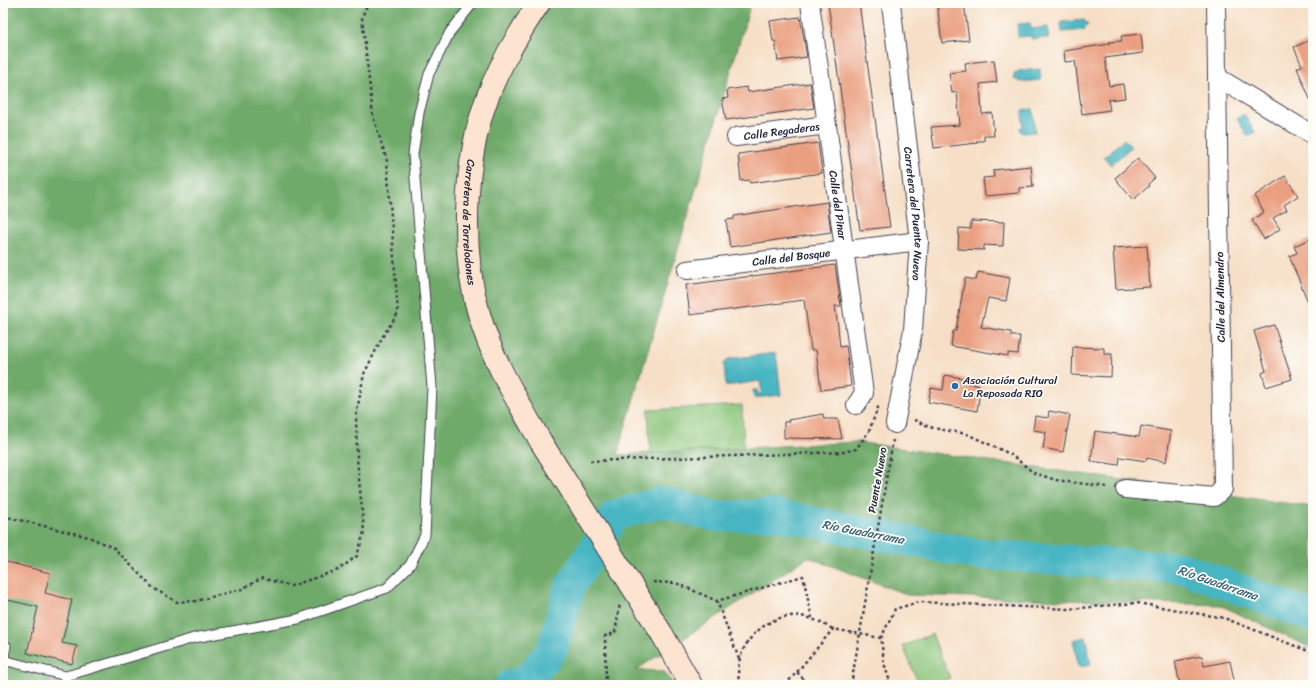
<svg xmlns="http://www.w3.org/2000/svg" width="1316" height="688" viewBox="0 0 1316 688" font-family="Sriracha,sans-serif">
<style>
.green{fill:#8bc57a;stroke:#56745a}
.forest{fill:#70aa6a;stroke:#496652}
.water{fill:#47b5c2;stroke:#346c7e}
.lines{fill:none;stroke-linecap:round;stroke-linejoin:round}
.river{stroke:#47b5c2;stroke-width:31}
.building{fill:#ea9f80}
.service-casing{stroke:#423e50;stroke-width:11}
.minor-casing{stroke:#423e50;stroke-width:20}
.secondary-casing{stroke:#423e50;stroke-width:24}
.path{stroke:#423e50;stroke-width:2.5;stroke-dasharray:3 3;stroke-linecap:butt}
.service{stroke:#fff;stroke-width:9}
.minor{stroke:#fff;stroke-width:18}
.secondary{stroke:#fde4d1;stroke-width:22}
.secondary-bridge-casing{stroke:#423e50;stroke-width:24;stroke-linecap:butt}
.secondary-bridge{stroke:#fde4d1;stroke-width:22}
.poi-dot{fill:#1f6fb2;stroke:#fdfcf7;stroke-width:1.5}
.labels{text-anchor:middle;stroke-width:3.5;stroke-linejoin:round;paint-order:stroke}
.street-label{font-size:11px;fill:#22223b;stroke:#fdfcf7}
.poi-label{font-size:11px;fill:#22223b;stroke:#fdfcf7;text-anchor:start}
.water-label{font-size:12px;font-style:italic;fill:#315d71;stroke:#fdfcf7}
</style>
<rect width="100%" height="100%" fill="#fdfcf7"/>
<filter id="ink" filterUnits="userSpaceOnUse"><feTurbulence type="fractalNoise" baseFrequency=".025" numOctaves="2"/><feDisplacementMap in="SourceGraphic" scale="8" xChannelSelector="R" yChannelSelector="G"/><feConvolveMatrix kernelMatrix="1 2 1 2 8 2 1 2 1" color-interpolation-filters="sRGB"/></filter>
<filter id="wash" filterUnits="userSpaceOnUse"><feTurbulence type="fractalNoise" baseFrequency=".012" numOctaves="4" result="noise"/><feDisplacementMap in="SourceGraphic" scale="16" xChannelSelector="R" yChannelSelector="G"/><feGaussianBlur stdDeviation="0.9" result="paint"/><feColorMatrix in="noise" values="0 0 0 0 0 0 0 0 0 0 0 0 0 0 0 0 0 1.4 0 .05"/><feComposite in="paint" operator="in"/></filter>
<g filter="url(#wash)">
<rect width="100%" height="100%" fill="#f6dfc6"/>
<g class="green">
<path d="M 742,405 L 744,448 L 650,453 L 648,410 Z"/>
<path d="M 932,634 L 950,678 L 933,685 L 919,685 L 903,646 Z"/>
</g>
<path class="forest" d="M 3,3 L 751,3 L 617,455 L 856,442 L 1313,507 L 1313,649 L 1220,605 L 908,595 L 808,557 L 636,670 L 664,671 L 674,685 L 3,685 Z"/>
<g class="water">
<path d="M 1084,20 L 1088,25 L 1085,28 L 1085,30 L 1062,32 L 1061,22 Z"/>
<path d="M 1030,23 L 1031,29 L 1048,27 L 1049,38 L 1032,39 L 1031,36 L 1018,37 L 1017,24 Z"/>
<path d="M 1040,69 L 1041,80 L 1019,82 L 1019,80 L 1015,80 L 1013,77 L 1014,74 L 1018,73 L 1018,71 Z"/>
<path d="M 1033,109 L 1035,132 L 1022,133 L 1020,130 L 1020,128 L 1023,126 L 1022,110 Z"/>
<path d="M 1244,114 L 1255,132 L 1248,137 L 1237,119 Z"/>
<path d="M 1124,139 L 1131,147 L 1111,165 L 1104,157 Z"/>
<path d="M 776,353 L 781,395 L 754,398 L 753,390 L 757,390 L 758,394 L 762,393 L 760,381 L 726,386 L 724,364 L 728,359 Z"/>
<path d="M 1086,637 L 1091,665 L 1079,667 L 1073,640 Z"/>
</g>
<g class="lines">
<path class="river" d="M 510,685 L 527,680 L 552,650 L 570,587 L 615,515 L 661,502 L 718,517 L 772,514 L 976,554 L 1183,568 L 1313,617"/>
</g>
<g id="blocks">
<g class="building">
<path d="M 828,3 L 859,3 L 890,227 L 860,230 Z"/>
<path d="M 937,3 L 964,3 L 969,40 L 942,43 Z"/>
<path d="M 800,17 L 807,57 L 778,61 L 775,41 L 773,41 L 770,21 Z"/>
<path d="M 1141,34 L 1143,53 L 1105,58 L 1109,86 L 1123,84 L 1125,98 L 1108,100 L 1110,110 L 1082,114 L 1075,61 L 1065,62 L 1064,51 L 1109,44 L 1109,42 L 1122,41 L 1121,36 Z"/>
<path d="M 1313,39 L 1313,106 L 1297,68 L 1302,66 L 1294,47 Z"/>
<path d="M 994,60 L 997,82 L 980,84 L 982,114 L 992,113 L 994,136 L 984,136 L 984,141 L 976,141 L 977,143 L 934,148 L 931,127 L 960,125 L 957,92 L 952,93 L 949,73 L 966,71 L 965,63 Z"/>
<path d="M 810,83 L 814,108 L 726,120 L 722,99 L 728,98 L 727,90 L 747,87 L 748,92 Z"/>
<path d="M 818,143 L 822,173 L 750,183 L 749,180 L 741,181 L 738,154 Z"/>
<path d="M 1138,158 L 1155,178 L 1148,184 L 1149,186 L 1133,200 L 1115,178 Z"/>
<path d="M 1031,166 L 1033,187 L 1019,188 L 1019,193 L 985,196 L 983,178 L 994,177 L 993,170 Z"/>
<path d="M 1285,176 L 1298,196 L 1284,205 L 1287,210 L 1273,218 L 1280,229 L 1264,239 L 1252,220 L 1264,212 L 1254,196 Z"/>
<path d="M 827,202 L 831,232 L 730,247 L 726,220 L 734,219 L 734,216 Z"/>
<path d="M 971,221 L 1004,222 L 1003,246 L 984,245 L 984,250 L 958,249 L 959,228 L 971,229 Z"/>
<path d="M 1313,238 L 1313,314 L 1289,256 L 1297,253 L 1294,246 Z"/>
<path d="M 1147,246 L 1150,287 L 1116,289 L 1113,248 Z"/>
<path d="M 835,265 L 841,306 L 835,306 L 838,327 L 840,347 L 846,346 L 851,386 L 821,390 L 816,350 L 811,350 L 804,300 L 690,315 L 686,285 Z"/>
<path d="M 978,272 L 1010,278 L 1006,301 L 988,298 L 981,327 L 1011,332 L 1011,336 L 1020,336 L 1018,354 L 1008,353 L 1008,356 L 951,346 L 953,331 L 956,331 L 965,278 L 976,280 Z"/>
<path d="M 1274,325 L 1292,379 L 1266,387 L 1262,373 L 1266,371 L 1254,331 Z"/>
<path d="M 1073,347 L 1104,348 L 1104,354 L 1112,354 L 1111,377 L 1072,375 Z"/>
<path d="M 945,375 L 968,379 L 967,383 L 981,386 L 977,411 L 928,402 L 931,388 L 943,390 Z"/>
<path d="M 1049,411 L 1070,415 L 1063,452 L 1043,448 L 1046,432 L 1033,430 L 1035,416 L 1048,418 Z"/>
<path d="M 823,414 L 824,419 L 838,419 L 842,439 L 784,438 L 784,422 L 789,422 L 788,420 Z"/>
<path d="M 1141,426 L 1171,431 L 1166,462 L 1147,458 L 1146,461 L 1120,457 L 1119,465 L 1091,461 L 1095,431 L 1139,437 Z"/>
<path d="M 3,561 L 50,573 L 45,593 L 72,600 L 62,643 L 77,646 L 72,664 L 27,653 L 38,607 L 3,599 Z"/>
<path d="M 1202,656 L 1204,666 L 1230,661 L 1235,685 L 1180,685 L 1175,661 Z"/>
</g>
</g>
</g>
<g filter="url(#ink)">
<use href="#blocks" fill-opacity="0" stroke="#423e50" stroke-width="1"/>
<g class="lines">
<defs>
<path id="service" d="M 3,645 L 6,646 L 3,660 L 66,676 L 194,638 L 298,619 L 387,588 L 410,565 L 425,535 L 432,387 L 413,154 L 419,113 L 429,74 L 450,32 L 473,3"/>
<g id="minor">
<path id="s1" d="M 810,3 L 864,393 L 856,405"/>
<path id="s2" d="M 891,3 L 919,241 L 913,330 L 895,424"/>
<path d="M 1217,77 L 1313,135"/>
<path id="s3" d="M 736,137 L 827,125"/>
<path id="s4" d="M 687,270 L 919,241"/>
<path d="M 1125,489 L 1214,497 L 1223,489 L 1216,3"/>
</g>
<g id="secondary">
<path id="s5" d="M 539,3 C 517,36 495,72 483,110 C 464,170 461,253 479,314 C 492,360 517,400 541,442"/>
<path d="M 662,634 L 691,685"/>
</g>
</defs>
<use href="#service" class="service-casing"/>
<use href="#minor" class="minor-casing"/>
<use href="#secondary" class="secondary-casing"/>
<g class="path">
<path d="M 914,420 L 933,428 L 967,434 L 1010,454 L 1034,473 L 1056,480 L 1108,487"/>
<path d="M 590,461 L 844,452 L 856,449 L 869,431 L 879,405"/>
<path d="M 3,516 L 89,537 L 114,548 L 153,588 L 177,602 L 196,601 L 242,589 L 262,578 L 291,586 L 338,570 L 357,556 L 364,532 L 357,458 L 356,416 L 364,374 L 383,336 L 398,313 L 387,161 L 373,116 L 362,17 L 368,3"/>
<path d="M 653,582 L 676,583 L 717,601"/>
<path d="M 739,659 L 717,601 L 803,576 L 812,618"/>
<path d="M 797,672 L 833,629 L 881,638"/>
<path d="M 606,685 L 605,636 L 615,633 L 620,603"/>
<path d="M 740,685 C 731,653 757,620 790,616 C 806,614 819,622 833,629"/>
<path d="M 785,685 L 797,672 L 809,685"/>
<path d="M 851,685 L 893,440"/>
<path d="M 891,685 L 884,663 L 881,638 L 895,609 L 919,602 L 1068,609 L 1137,603 L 1224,618 L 1313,653"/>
</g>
<use href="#service" class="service"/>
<use href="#minor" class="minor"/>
<use href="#secondary" class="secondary"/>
<defs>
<path id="secondary-bridge" d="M 541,442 L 662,634"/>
</defs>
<use href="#secondary-bridge" class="secondary-bridge-casing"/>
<use href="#secondary-bridge" class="secondary-bridge"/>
</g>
</g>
<circle class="poi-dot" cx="955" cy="386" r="4"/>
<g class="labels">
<g class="street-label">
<text dy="4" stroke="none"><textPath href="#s3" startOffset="46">Calle Regaderas</textPath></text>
<text dy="4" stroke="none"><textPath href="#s1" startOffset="204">Calle del Pinar</textPath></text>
<text dy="4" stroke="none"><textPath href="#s2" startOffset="212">Carretera del Puente Nuevo</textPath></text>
<text dy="4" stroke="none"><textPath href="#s5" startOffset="235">Carretera de Torrelodones</textPath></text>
<text dy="4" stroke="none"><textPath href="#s4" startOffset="105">Calle del Bosque</textPath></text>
<text transform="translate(1220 297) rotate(-91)" y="4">Calle del Almendro</text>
<text transform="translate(877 480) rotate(-80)" y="4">Puente Nuevo</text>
</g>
<g class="poi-label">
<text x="963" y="384">Asociación Cultural<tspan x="963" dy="13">La Reposada RIO</tspan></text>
</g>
<g class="water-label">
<text transform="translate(863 532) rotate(11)" y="4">Río Guadarrama</text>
<text transform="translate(1218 583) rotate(19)" y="4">Río Guadarrama</text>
</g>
</g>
<rect width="1316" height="688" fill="none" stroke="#fdfcf7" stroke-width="16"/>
</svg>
